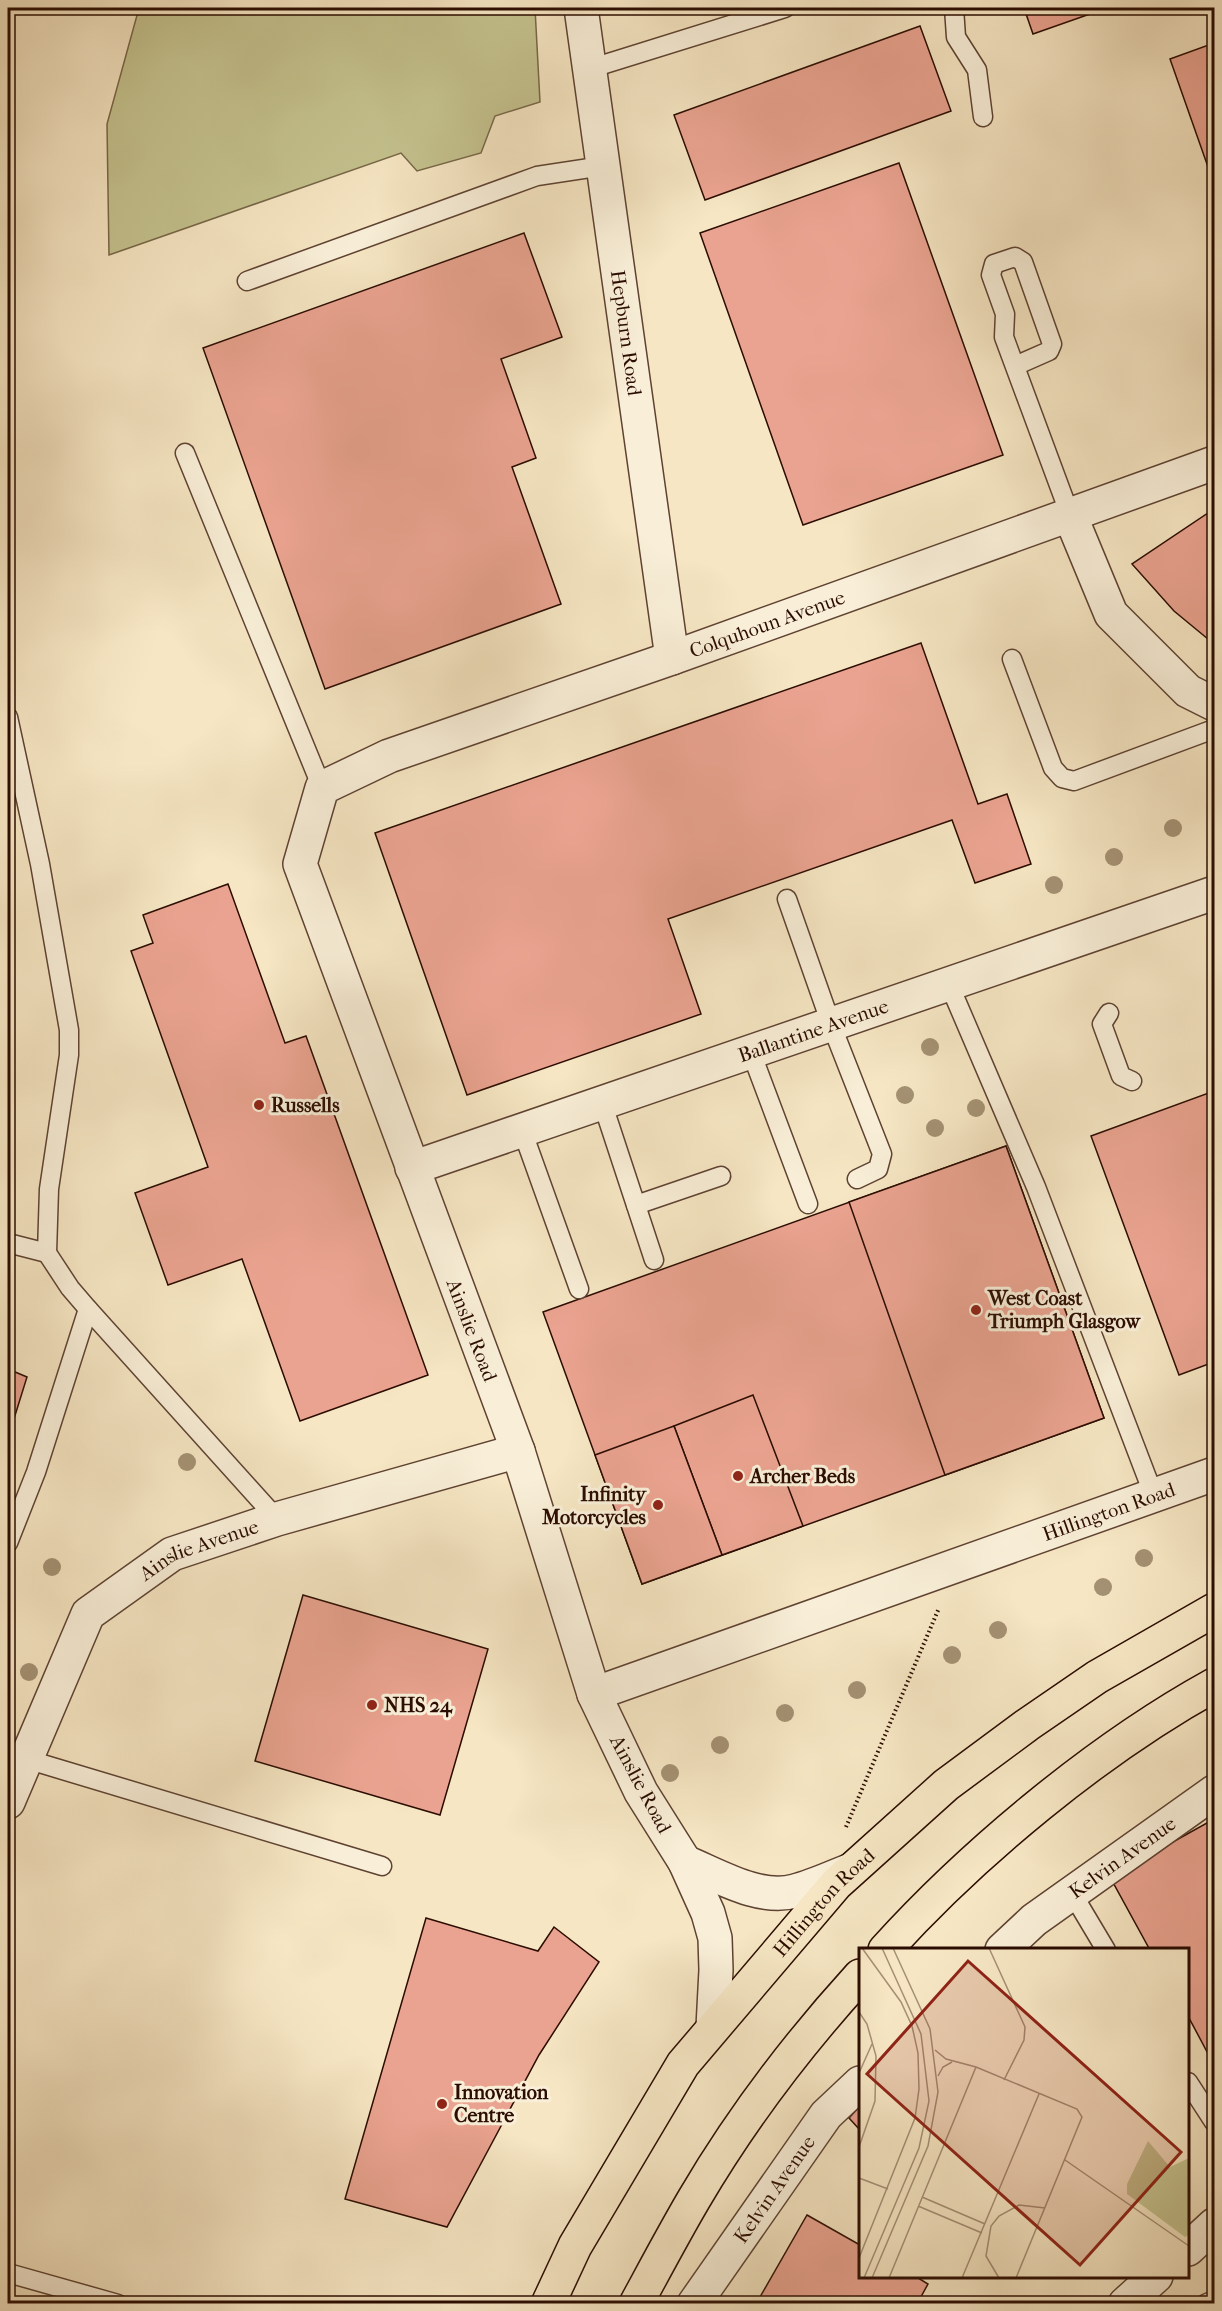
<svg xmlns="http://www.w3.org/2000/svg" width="1222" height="2311" viewBox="0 0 1222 2311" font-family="'IM FELL French Canon',serif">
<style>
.green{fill:#c4c28e;stroke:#786748;stroke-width:1.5}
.building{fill:#eaa390;stroke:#2b0c01;stroke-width:1.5}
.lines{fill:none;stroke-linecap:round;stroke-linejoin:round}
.service-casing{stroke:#5e4232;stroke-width:21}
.minor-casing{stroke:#5e4232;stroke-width:36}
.primary-casing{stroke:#2b0c01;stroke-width:36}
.path{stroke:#2b0c01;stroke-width:4;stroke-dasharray:1.5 3;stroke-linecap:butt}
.service{stroke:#f9efd8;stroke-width:18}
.minor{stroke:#f9efd8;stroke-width:33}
.primary{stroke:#f6e6c3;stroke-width:33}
.tree{fill:#a49173}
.poi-dot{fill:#8f2418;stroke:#f9efd8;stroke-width:2}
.labels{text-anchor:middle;stroke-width:6;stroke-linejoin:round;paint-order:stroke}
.street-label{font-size:20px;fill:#2b0c01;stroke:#f9efd8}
.poi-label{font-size:20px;font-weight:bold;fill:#2b0c01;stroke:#f9efd8;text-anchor:start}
.inset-road{fill:none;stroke:#a58f75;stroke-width:1.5}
.view{fill:#8f2418;fill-opacity:0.15;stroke:#8f2418;stroke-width:3}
.inset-edge{fill:none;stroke:#2b0c01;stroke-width:3}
</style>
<rect width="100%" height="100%" fill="#f6e6c3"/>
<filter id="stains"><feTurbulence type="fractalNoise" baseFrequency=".00333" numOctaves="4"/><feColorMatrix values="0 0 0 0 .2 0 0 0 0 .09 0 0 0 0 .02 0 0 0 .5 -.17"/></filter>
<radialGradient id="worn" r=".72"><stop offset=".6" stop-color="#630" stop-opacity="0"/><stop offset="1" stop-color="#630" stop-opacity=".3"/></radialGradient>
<path class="green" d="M 139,8 L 535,8 L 540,102 L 495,116 L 481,153 L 417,171 L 401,153 L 109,255 L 107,124 Z"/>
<g class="building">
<path d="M 1024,8 L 1107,8 L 1033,34 Z"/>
<path d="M 920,26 L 951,111 L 705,200 L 674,115 Z"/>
<path d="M 1214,43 L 1214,184 L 1170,59 Z"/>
<path d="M 899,163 L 1003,455 L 803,525 L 700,233 Z"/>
<path d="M 524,233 L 562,337 L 501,359 L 536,458 L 512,467 L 561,604 L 325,689 L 203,348 Z"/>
<path d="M 1214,509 L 1214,644 L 1174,611 L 1132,564 Z"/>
<path d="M 921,643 L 978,804 L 1007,794 L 1031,864 L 975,883 L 952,820 L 668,919 L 701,1014 L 467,1095 L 375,833 Z"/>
<path d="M 228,884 L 285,1043 L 306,1036 L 428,1375 L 300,1421 L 242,1259 L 168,1285 L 135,1193 L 208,1167 L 131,951 L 153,943 L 143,915 Z"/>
<path d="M 1214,1091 L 1214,1362 L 1179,1375 L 1091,1136 Z"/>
<path d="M 1006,1146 L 1104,1418 L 642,1584 L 543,1312 Z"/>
<path d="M 1006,1146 L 1104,1418 L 945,1475 L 849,1202 Z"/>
<path d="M 8,1369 L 27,1377 L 8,1438 Z"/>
<path d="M 753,1395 L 803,1526 L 722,1555 L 674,1426 Z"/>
<path d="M 674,1426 L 722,1555 L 642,1584 L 595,1455 Z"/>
<path d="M 303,1595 L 488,1649 L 440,1815 L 255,1761 Z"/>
<path d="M 1214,1819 L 1214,2065 L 1188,2016 L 1188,1950 L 1150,1950 L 1110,1877 Z"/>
<path d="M 426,1918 L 538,1951 L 554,1927 L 599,1962 L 539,2055 L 447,2227 L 345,2199 Z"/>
<path d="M 860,2106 L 860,2130 L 849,2118 Z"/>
<path d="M 807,2215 L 860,2245 L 860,2276 L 915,2276 L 928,2284 L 917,2304 L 756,2304 Z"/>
</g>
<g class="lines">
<defs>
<g id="service">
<path d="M 954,8 L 956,37 L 977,70 L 983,117"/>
<path d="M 589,69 L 785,8"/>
<path d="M 247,281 L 537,176 L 603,166"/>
<path d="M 1015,366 L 1049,351 L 1052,344 L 1023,262 L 1015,257 L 994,264 L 991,275 L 1005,314 L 1004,337 L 1070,515"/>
<path d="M 185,453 L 322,788"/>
<path d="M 1012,659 L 1053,768 L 1062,778 L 1074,781 L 1214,729"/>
<path d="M 8,717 L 40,864 L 69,1030 L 69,1055 L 49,1189 L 47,1253 L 70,1288 L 88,1309 L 277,1519"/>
<path d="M 787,899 L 831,1024 L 882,1154 L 878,1169 L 857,1179"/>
<path d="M 949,984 L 1036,1187 L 1154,1496"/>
<path d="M 1109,1013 L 1102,1024 L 1121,1076 L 1132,1081"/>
<path d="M 751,1052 L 808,1204"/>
<path d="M 602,1102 L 654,1260"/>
<path d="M 522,1130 L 579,1289"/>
<path d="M 636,1205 L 721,1176"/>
<path d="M 8,1243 L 47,1253"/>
<path d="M 8,1543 L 36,1472 L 88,1309"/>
<path d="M 26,1759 L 382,1866"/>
<path d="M 1072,1893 L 1106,1950"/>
<path d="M 1188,2082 L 1214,2122"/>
<path d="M 8,2273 L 118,2304"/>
<path d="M 1205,2304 L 1214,2300"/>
</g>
<g id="minor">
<path id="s1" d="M 581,8 L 672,658"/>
<path d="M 1070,515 L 1111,614 L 1188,691 L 1214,704"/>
<path id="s2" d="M 412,1168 L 1214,893"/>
<path id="s3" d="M 594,1694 L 1214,1474"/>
<path id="s4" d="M 8,1802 L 88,1614 L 172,1554 L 277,1519 L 518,1451"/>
<path d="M 685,1862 C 717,1875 759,1901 795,1891 C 814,1886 833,1877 851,1870"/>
<path id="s5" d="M 1002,1950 L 1034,1920 L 1214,1792"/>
<path id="s6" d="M 713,2027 L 716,1970 L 715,1938 L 708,1913 L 685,1862 L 641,1792 L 594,1694 L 518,1451 L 300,864 L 322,788 L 389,756 L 672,658 L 1214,463"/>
<path d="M 1188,2249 L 1214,2225"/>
<path id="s7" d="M 694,2304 L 826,2115 L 860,2083"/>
<path d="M 1125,2304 L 1156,2276"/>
</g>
<g id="primary">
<path d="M 885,1950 C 974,1852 1098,1749 1214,1685"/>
<path id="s8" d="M 548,2304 L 575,2246 L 683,2064 L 836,1884 L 946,1785 L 1027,1725 L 1097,1677 L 1214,1610"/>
<path d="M 636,2304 C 655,2269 674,2233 694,2199 C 741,2119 798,2044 860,1976"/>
</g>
</defs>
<use href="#service" class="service-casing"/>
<use href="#minor" class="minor-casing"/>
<use href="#primary" class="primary-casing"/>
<path class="path" d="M 846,1827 L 939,1608"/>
<use href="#service" class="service"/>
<use href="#minor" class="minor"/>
<use href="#primary" class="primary"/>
</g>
<g class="tree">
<circle cx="1173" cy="828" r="9"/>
<circle cx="1114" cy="857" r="9"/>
<circle cx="1054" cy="885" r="9"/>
<circle cx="930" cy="1047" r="9"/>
<circle cx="905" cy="1095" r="9"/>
<circle cx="976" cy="1108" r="9"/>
<circle cx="935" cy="1128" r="9"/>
<circle cx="187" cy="1462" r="9"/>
<circle cx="1144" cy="1558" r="9"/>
<circle cx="52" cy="1567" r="9"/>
<circle cx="1103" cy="1587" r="9"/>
<circle cx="998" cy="1630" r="9"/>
<circle cx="952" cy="1655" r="9"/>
<circle cx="29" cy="1672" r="9"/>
<circle cx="857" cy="1690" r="9"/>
<circle cx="785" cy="1713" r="9"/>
<circle cx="720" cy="1745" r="9"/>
<circle cx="670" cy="1773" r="9"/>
</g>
<g class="poi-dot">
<circle cx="259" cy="1105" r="6"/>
<circle cx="976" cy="1310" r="6"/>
<circle cx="738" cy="1476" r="6"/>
<circle cx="658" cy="1505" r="6"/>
<circle cx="372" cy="1705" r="6"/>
<circle cx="442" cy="2104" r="6"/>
</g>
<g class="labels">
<g class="street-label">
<text dy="7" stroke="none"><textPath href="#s1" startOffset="328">Hepburn Road</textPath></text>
<text dy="7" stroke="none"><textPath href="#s6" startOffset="1797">Colquhoun Avenue</textPath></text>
<text dy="7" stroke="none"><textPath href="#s2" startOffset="424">Ballantine Avenue</textPath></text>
<text transform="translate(472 1330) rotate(69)" y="7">Ainslie Road</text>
<text dy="7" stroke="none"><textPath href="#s3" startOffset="546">Hillington Road</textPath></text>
<text dy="7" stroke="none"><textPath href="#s4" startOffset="334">Ainslie Avenue</textPath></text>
<text transform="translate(641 1784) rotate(62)" y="7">Ainslie Road</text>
<text dy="7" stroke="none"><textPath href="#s5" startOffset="152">Kelvin Avenue</textPath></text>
<text dy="7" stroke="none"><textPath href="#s8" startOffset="490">Hillington Road</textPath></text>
<text dy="7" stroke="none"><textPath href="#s7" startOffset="140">Kelvin Avenue</textPath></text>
</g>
<g class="poi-label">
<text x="271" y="1112">Russells</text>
<text x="988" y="1305">West Coast<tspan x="988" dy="23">Triumph Glasgow</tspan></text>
<text x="750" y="1483">Archer Beds</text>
<text x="646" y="1501" text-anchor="end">Infinity<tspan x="646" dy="23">Motorcycles</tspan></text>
<text x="384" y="1712">NHS 24</text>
<text x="454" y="2099">Innovation<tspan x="454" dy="23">Centre</tspan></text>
</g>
</g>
<g transform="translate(859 1948)">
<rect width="330" height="330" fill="#f6e6c3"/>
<path d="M 289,193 L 311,219 L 330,210 L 330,287 L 326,289 L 268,246 L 268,236 Z" fill="#c4c28e"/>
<path class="inset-road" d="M 130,0 L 166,79 L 165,92 L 145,132M 0,64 L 8,76 L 17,108 L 16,153 L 0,199M 76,102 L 87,111 L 117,119 L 218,161 L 223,169 L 157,330M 0,125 L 13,96M 79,128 L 84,119 L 93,114M 206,212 L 330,298M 0,230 L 29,241M 63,249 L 126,276M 59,258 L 123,285M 0,310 L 56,170 L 60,141 L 59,105 L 53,78 L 42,54 L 3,0M 5,330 L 60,200 L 70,153 L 62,86 L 23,0M 13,330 L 69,198 L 79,144 L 71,81 L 34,0M 30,330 L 117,119M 103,330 L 180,146M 140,330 L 127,308 L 132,278 L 140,268 L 160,257 L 186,260"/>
<path class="view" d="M 109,13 L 322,204 L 221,317 L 8,126 Z"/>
<rect width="330" height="330" class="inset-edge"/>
</g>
<rect width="1222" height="2311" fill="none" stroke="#f6e6c3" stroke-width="30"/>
<rect x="9" y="9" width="1204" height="2293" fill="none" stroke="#2b0c01" stroke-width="3"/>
<rect x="15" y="15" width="1192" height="2281" fill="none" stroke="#2b0c01" stroke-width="1.5"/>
<rect width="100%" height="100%" filter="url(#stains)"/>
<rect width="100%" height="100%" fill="url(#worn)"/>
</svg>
